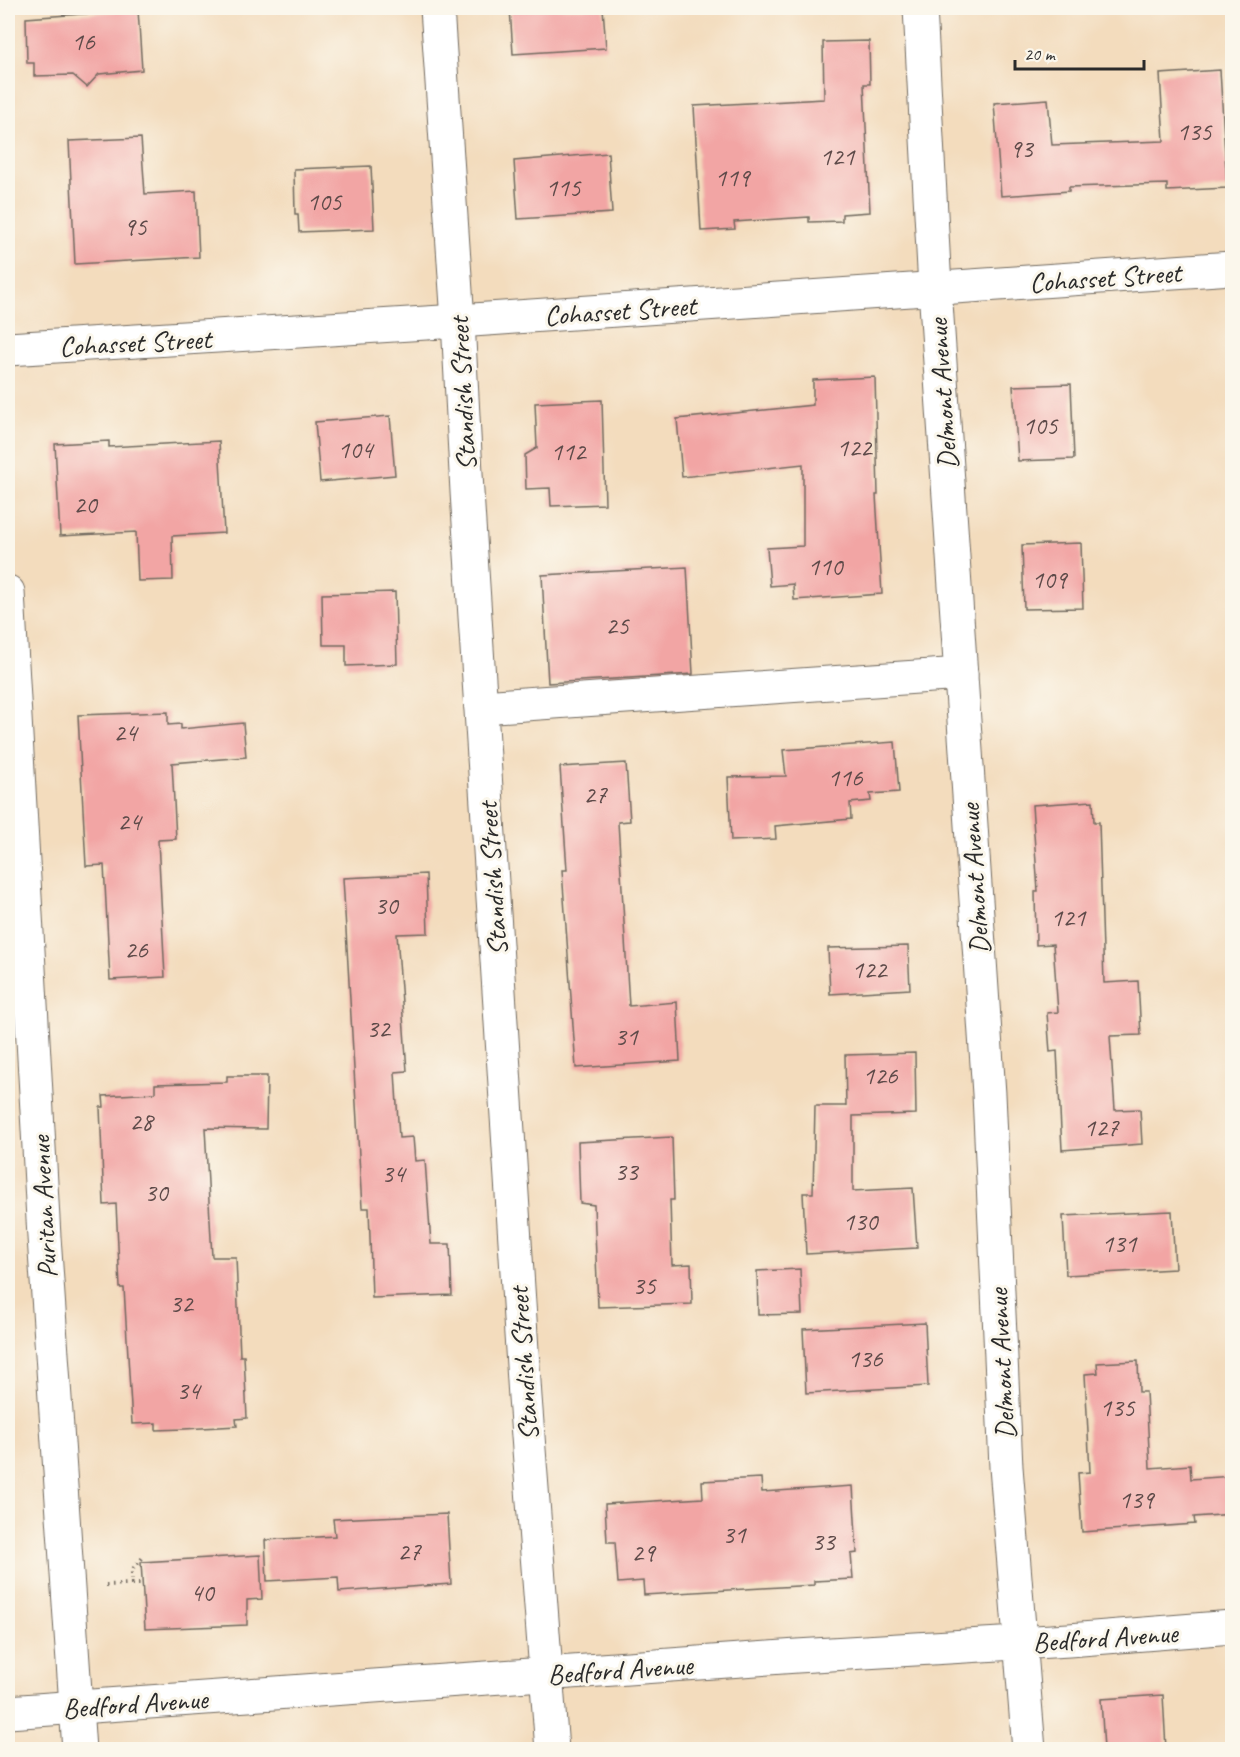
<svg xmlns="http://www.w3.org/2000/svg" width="1240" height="1757" viewBox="0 0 1240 1757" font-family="Caveat,sans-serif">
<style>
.building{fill:#f2a5a4}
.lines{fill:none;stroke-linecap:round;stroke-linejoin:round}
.minor-casing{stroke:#71695e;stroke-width:35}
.path{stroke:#71695e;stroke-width:4;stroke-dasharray:1.5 4.5;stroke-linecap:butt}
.minor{stroke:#fff;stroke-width:33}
.labels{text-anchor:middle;stroke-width:6;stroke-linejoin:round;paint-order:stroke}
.number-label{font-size:26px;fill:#5d4a49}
.street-label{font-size:28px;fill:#2b2b2b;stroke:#fbf7ec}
</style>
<rect width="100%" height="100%" fill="#fbf7ec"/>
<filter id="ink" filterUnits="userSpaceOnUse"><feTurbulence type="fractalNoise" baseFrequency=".0167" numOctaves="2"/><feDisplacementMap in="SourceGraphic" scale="12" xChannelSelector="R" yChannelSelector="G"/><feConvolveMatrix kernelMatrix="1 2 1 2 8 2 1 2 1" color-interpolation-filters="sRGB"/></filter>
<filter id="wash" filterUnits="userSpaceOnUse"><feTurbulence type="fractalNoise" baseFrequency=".008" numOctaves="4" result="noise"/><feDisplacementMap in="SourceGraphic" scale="24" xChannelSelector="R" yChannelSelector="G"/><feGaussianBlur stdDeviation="1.35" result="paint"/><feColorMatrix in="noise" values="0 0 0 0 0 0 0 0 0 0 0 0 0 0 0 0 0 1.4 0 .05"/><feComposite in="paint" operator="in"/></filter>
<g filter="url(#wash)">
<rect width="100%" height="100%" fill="#f3dcbd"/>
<g id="blocks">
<g class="building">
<path d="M 510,8 L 603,8 L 606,48 L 513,54 Z"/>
<path d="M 138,10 L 142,70 L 99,74 L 87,87 L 73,75 L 34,76 L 34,63 L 27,63 L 26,18 Z"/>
<path d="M 869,41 L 870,84 L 864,84 L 870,212 L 842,214 L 842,221 L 809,222 L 809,217 L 734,222 L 735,229 L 701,231 L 694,106 L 824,99 L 823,42 Z"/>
<path d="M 1220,70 L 1227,188 L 1167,191 L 1167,184 L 1069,187 L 1069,191 L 1001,196 L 994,103 L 1048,99 L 1052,145 L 1164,141 L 1160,74 Z"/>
<path d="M 141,138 L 145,194 L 196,191 L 199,257 L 75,264 L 69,141 Z"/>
<path d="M 608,153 L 612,213 L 518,219 L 514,161 Z"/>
<path d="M 371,166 L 374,229 L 299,232 L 298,214 L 295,214 L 294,169 Z"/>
<path d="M 875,377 L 878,495 L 876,495 L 882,594 L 794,600 L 793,584 L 770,586 L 767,548 L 803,546 L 803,464 L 682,477 L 677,419 L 813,405 L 813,380 Z"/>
<path d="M 1071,384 L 1074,459 L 1018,461 L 1013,386 Z"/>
<path d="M 602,400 L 605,504 L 551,506 L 550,488 L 526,489 L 525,455 L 537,448 L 535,403 Z"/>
<path d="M 390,416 L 395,475 L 320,482 L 315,422 Z"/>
<path d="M 109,441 L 109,447 L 219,441 L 224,533 L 172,536 L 173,580 L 138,581 L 136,532 L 60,536 L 55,444 Z"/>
<path d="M 1081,543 L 1083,608 L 1024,609 L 1022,545 Z"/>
<path d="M 687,567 L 693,674 L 548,683 L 542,575 Z"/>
<path d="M 395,592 L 397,664 L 346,666 L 346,645 L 323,645 L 322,594 Z"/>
<path d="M 168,712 L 168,725 L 181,724 L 181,729 L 243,723 L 246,757 L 172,763 L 176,839 L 158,840 L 165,977 L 110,980 L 104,865 L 86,866 L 78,715 Z"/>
<path d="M 895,742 L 899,792 L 870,794 L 871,801 L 850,803 L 851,819 L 775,826 L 776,839 L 731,841 L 728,777 L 786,776 L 783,750 Z"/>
<path d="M 626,763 L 630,821 L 618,822 L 629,1006 L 677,1002 L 680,1061 L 576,1068 L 562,870 L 567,870 L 560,767 Z"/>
<path d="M 1093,801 L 1094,822 L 1099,822 L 1104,983 L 1138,981 L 1141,1035 L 1110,1036 L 1115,1110 L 1140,1109 L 1142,1144 L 1062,1150 L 1057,1051 L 1050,1052 L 1047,1013 L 1058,1012 L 1053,944 L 1036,945 L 1035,891 L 1038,891 L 1032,805 Z"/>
<path d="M 426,874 L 428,933 L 397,934 L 407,1071 L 395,1072 L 399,1138 L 413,1137 L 415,1161 L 425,1160 L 431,1244 L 450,1244 L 452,1295 L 372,1298 L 369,1208 L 362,1208 L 343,878 Z"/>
<path d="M 908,946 L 910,989 L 830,994 L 828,948 Z"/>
<path d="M 915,1053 L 916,1114 L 853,1116 L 853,1191 L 913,1188 L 917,1248 L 806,1254 L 803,1193 L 813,1193 L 815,1106 L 846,1106 L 845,1055 Z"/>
<path d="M 227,1076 L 267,1076 L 266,1129 L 205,1128 L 212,1257 L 236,1257 L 240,1356 L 244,1356 L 247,1418 L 236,1419 L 237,1426 L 184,1429 L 156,1430 L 156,1423 L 132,1424 L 124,1288 L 120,1288 L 116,1204 L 104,1205 L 100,1107 L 104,1107 L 103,1096 L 155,1093 L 155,1084 L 227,1082 Z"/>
<path d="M 672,1137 L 674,1200 L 670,1200 L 672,1265 L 691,1264 L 692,1304 L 598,1307 L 594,1205 L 580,1203 L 578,1142 Z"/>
<path d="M 1172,1211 L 1175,1269 L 1066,1275 L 1063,1216 Z"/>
<path d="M 800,1269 L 802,1314 L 758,1315 L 757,1271 Z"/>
<path d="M 925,1323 L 928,1386 L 806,1393 L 803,1329 Z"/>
<path d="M 1138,1361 L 1139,1392 L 1146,1392 L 1150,1468 L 1190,1465 L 1191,1479 L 1233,1476 L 1233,1514 L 1194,1517 L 1195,1524 L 1082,1532 L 1078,1473 L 1090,1472 L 1085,1374 L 1098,1373 L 1097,1363 Z"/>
<path d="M 761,1478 L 762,1492 L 853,1486 L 857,1553 L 851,1554 L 853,1579 L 814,1581 L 814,1585 L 644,1595 L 643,1581 L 618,1583 L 615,1542 L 607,1542 L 605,1504 L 703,1498 L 702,1481 Z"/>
<path d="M 447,1514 L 451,1584 L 339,1592 L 338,1577 L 267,1581 L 265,1540 L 335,1536 L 333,1519 Z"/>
<path d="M 260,1555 L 262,1599 L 247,1600 L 247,1625 L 145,1629 L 141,1562 Z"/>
<path d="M 1163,1695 L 1166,1749 L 1104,1749 L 1101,1699 Z"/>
</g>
</g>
</g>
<g filter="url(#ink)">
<use href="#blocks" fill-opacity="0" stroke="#71695e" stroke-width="1.5"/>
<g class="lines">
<defs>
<g id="minor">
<path d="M 437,8 L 458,321 L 467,492 L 525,1397 L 552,1750"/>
<path d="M 920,8 L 935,288 L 989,1094 L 1006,1467 L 1029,1750"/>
<path d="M 8,349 L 458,321 L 1232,268"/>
<path d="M 8,592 L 44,1237 L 79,1750"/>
<path d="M 481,707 L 961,674"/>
<path d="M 8,1712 L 797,1656 L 1069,1640 L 1232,1627"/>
</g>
</defs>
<use href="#minor" class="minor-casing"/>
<g class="path">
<path d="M 132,1584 L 142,1584"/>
<path d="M 106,1585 L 132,1584 L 132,1570 L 145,1555"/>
</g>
<use href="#minor" class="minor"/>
</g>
</g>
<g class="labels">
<g class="number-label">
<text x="83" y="50">16</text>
<text x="1194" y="140">135</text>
<text x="1021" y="157">93</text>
<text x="837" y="165">121</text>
<text x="732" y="186">119</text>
<text x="563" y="196">115</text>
<text x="324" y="210">105</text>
<text x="135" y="235">95</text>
<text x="1040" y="434">105</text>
<text x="854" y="456">122</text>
<text x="355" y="458">104</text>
<text x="568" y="460">112</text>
<text x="85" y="513">20</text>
<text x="825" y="575">110</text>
<text x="1049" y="588">109</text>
<text x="617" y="634">25</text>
<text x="125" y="741">24</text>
<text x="845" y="786">116</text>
<text x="595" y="803">27</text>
<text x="129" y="830">24</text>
<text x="386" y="914">30</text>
<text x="1068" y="926">121</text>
<text x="136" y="958">26</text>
<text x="869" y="978">122</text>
<text x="378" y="1037">32</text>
<text x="626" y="1045">31</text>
<text x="880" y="1084">126</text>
<text x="141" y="1130">28</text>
<text x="1101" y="1136">127</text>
<text x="626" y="1180">33</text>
<text x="393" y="1182">34</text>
<text x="156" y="1201">30</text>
<text x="860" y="1230">130</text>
<text x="1119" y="1252">131</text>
<text x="644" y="1294">35</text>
<text x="181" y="1312">32</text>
<text x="865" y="1367">136</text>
<text x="188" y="1399">34</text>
<text x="1117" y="1416">135</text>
<text x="1136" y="1508">139</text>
<text x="734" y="1543">31</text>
<text x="823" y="1550">33</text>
<text x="409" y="1560">27</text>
<text x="643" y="1561">29</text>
<text x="202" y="1601">40</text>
</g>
<g class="street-label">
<text transform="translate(1105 277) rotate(-4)" y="10">Cohasset Street</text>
<text transform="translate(620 310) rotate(-4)" y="10">Cohasset Street</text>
<text transform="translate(135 342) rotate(-3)" y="10">Cohasset Street</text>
<text transform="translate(462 394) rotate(-93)" y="10">Standish Street</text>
<text transform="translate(942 394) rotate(-94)" y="10">Delmont Avenue</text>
<text transform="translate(492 879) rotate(-94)" y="10">Standish Street</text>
<text transform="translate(974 879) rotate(-94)" y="10">Delmont Avenue</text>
<text transform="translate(43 1207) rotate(-93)" y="10">Puritan Avenue</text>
<text transform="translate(523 1364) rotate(-94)" y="10">Standish Street</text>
<text transform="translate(1001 1364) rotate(-93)" y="10">Delmont Avenue</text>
<text transform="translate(1105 1637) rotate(-4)" y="10">Bedford Avenue</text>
<text transform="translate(620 1669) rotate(-4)" y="10">Bedford Avenue</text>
<text transform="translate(135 1703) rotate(-4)" y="10">Bedford Avenue</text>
</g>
</g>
<rect width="1240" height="1757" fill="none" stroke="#fbf7ec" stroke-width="30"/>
<path d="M1015 60v9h129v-9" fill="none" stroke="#2b2b2b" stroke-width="3"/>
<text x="1024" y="60" font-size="18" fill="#2b2b2b" stroke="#fbf7ec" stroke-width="4.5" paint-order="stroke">20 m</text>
</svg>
